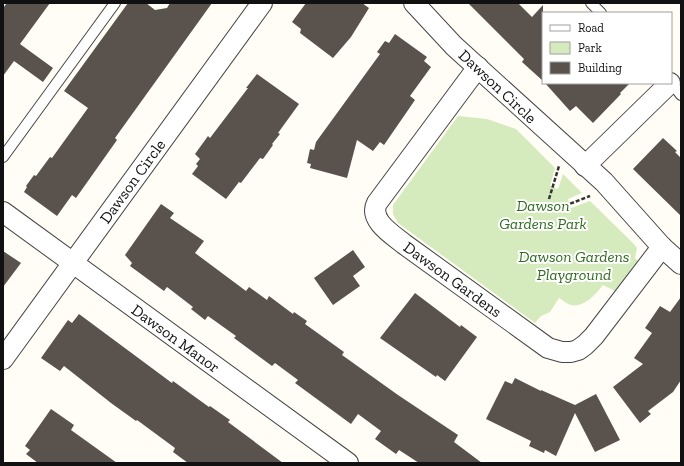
<svg xmlns="http://www.w3.org/2000/svg" width="684" height="466" viewBox="0 0 684 466" font-family="'Zilla Slab',serif">
<style>
.green{fill:#d5ebbd}
.building{fill:#5a524d}
.lines{fill:none;stroke-linecap:round;stroke-linejoin:round}
.service-casing{stroke:#444;stroke-width:12}
.minor-casing{stroke:#444;stroke-width:22}
.path{stroke:#333;stroke-width:2.5;stroke-dasharray:4 2;stroke-linecap:butt}
.service{stroke:#fff;stroke-width:10}
.minor{stroke:#fff;stroke-width:20}
.labels{text-anchor:middle;stroke-width:4;stroke-linejoin:round;paint-order:stroke}
.street-label{font-size:16px;fill:#111;stroke:#fff}
.park-label{font-size:16px;font-style:italic;fill:#2f6b1f;stroke:#fff}
</style>
<rect width="100%" height="100%" fill="#fffdf5"/>
<path class="green" d="M 458,116 L 487,119 L 516,129 L 555,168 L 550,186 L 558,189 L 563,174 L 582,193 L 568,199 L 571,208 L 590,201 L 634,244 L 637,248 L 635,258 L 638,261 L 615,291 L 603,285 C 596,294 584,308 571,305 C 567,304 562,300 559,298 L 550,312 L 541,316 L 535,323 L 398,223 L 393,214 L 393,205 Z"/>
<g class="building">
<path d="M 7,3 L 50,3 L 20,44 L 53,68 L 43,82 L 14,61 L 3,76 L 3,8 Z"/>
<path d="M 128,3 L 146,3 L 155,10 L 167,8 L 170,3 L 212,3 L 115,138 L 117,140 L 76,198 L 72,195 L 57,216 L 24,192 L 27,187 L 26,186 L 34,175 L 36,176 L 50,157 L 52,158 L 88,108 L 64,91 Z"/>
<path d="M 306,3 L 362,3 L 369,8 L 351,37 L 333,58 L 300,33 L 301,29 L 292,22 Z"/>
<path d="M 468,3 L 518,3 L 532,17 L 543,5 L 543,81 L 522,62 L 524,59 Z"/>
<path d="M 395,34 L 427,57 L 424,61 L 431,67 L 410,96 L 415,100 L 384,145 L 380,142 L 373,151 L 357,140 L 347,178 L 310,168 L 311,164 L 307,163 L 310,149 L 314,150 L 316,142 L 380,54 L 377,52 L 385,41 L 389,43 Z"/>
<path d="M 257,74 L 299,104 L 278,133 L 280,134 L 272,144 L 273,145 L 263,159 L 260,158 L 241,183 L 239,182 L 226,199 L 192,174 L 198,166 L 196,164 L 200,159 L 195,154 L 208,136 L 210,138 L 248,88 L 246,88 Z"/>
<path d="M 545,83 L 630,83 L 620,93 L 621,94 L 593,123 L 576,106 L 570,111 Z"/>
<path d="M 663,138 L 677,151 L 675,152 L 681,158 L 681,216 L 633,169 Z"/>
<path d="M 161,204 L 174,213 L 170,218 L 204,241 L 195,253 L 246,291 L 249,287 L 267,300 L 269,296 L 293,314 L 294,312 L 307,321 L 305,324 L 344,352 L 342,355 L 398,395 L 458,435 L 454,442 L 482,463 L 419,463 L 399,450 L 396,454 L 375,439 L 381,431 L 358,414 L 351,424 L 295,383 L 298,380 L 275,363 L 272,366 L 234,338 L 236,336 L 208,316 L 205,320 L 191,309 L 193,307 L 167,287 L 164,291 L 130,266 L 132,263 L 125,255 Z"/>
<path d="M 353,250 L 365,267 L 353,276 L 360,286 L 333,305 L 314,278 Z"/>
<path d="M 3,251 L 21,263 L 3,287 Z"/>
<path d="M 415,293 L 460,327 L 461,325 L 477,337 L 445,381 L 437,375 L 436,377 L 380,338 Z"/>
<path d="M 681,297 L 681,380 L 673,392 L 648,411 L 651,414 L 640,423 L 613,387 L 643,364 L 634,358 L 652,333 L 645,328 L 660,306 L 670,312 Z"/>
<path d="M 79,314 L 172,383 L 173,381 L 209,407 L 210,406 L 230,420 L 228,422 L 283,463 L 188,463 L 173,452 L 175,448 L 137,420 L 136,421 L 111,403 L 64,366 L 60,371 L 41,358 L 68,320 L 72,323 Z"/>
<path d="M 515,378 L 541,391 L 541,390 L 575,405 L 596,394 L 620,440 L 595,452 L 575,413 L 556,456 L 545,450 L 544,453 L 529,446 L 531,441 L 486,419 L 505,381 L 512,384 Z"/>
<path d="M 51,409 L 74,425 L 71,430 L 117,463 L 38,463 L 26,454 L 30,450 L 25,446 Z"/>
</g>
<g class="lines">
<defs>
<g id="service">
<path d="M 591,3 L 601,13"/>
<path d="M 671,82 L 681,95"/>
<path d="M 3,157 L 115,3"/>
</g>
<g id="minor">
<path d="M 414,3 L 454,46 L 604,182 L 662,247 L 681,264"/>
<path d="M 478,67 L 377,203 C 368,220 393,235 404,244 L 548,348 L 562,352 L 571,352 L 578,350 L 585,345 L 594,336 L 662,247"/>
<path d="M 585,166 L 670,83"/>
<path d="M 3,212 L 348,463"/>
<path d="M 3,359 L 262,3"/>
</g>
</defs>
<use href="#service" class="service-casing"/>
<use href="#minor" class="minor-casing"/>
<g class="path">
<path d="M 549,199 L 559,166"/>
<path d="M 559,208 L 590,196"/>
</g>
<use href="#service" class="service"/>
<use href="#minor" class="minor"/>
</g>
<g class="labels">
<g class="street-label">
<text transform="translate(498 86) rotate(43)" y="6">Dawson Circle</text>
<text transform="translate(132 181) rotate(-54)" y="6">Dawson Circle</text>
<text transform="translate(453 279) rotate(36)" y="6">Dawson Gardens</text>
<text transform="translate(176 338) rotate(36)" y="6">Dawson Manor</text>
</g>
<g class="park-label">
<text x="543" y="211">Dawson<tspan x="543" dy="18">Gardens Park</tspan></text>
<text x="574" y="262">Dawson Gardens<tspan x="574" dy="18">Playground</tspan></text>
</g>
</g>
<rect width="684" height="466" fill="none" stroke="#111111" stroke-width="8"/>
<rect x="542" y="12" width="130" height="72" fill="#ffffff" stroke="#a0a0a0"/>
<rect x="550" y="25" width="20" height="6" fill="#ffffff" stroke="#a0a0a0"/>
<text x="578" y="32" font-size="12" fill="#111111">Road</text>
<rect x="550" y="42" width="20" height="12" fill="#d5ebbd" stroke="#a0a0a0"/>
<text x="578" y="52" font-size="12" fill="#111111">Park</text>
<rect x="550" y="62" width="20" height="12" fill="#5a524d" stroke="#a0a0a0"/>
<text x="578" y="72" font-size="12" fill="#111111">Building</text>
</svg>
